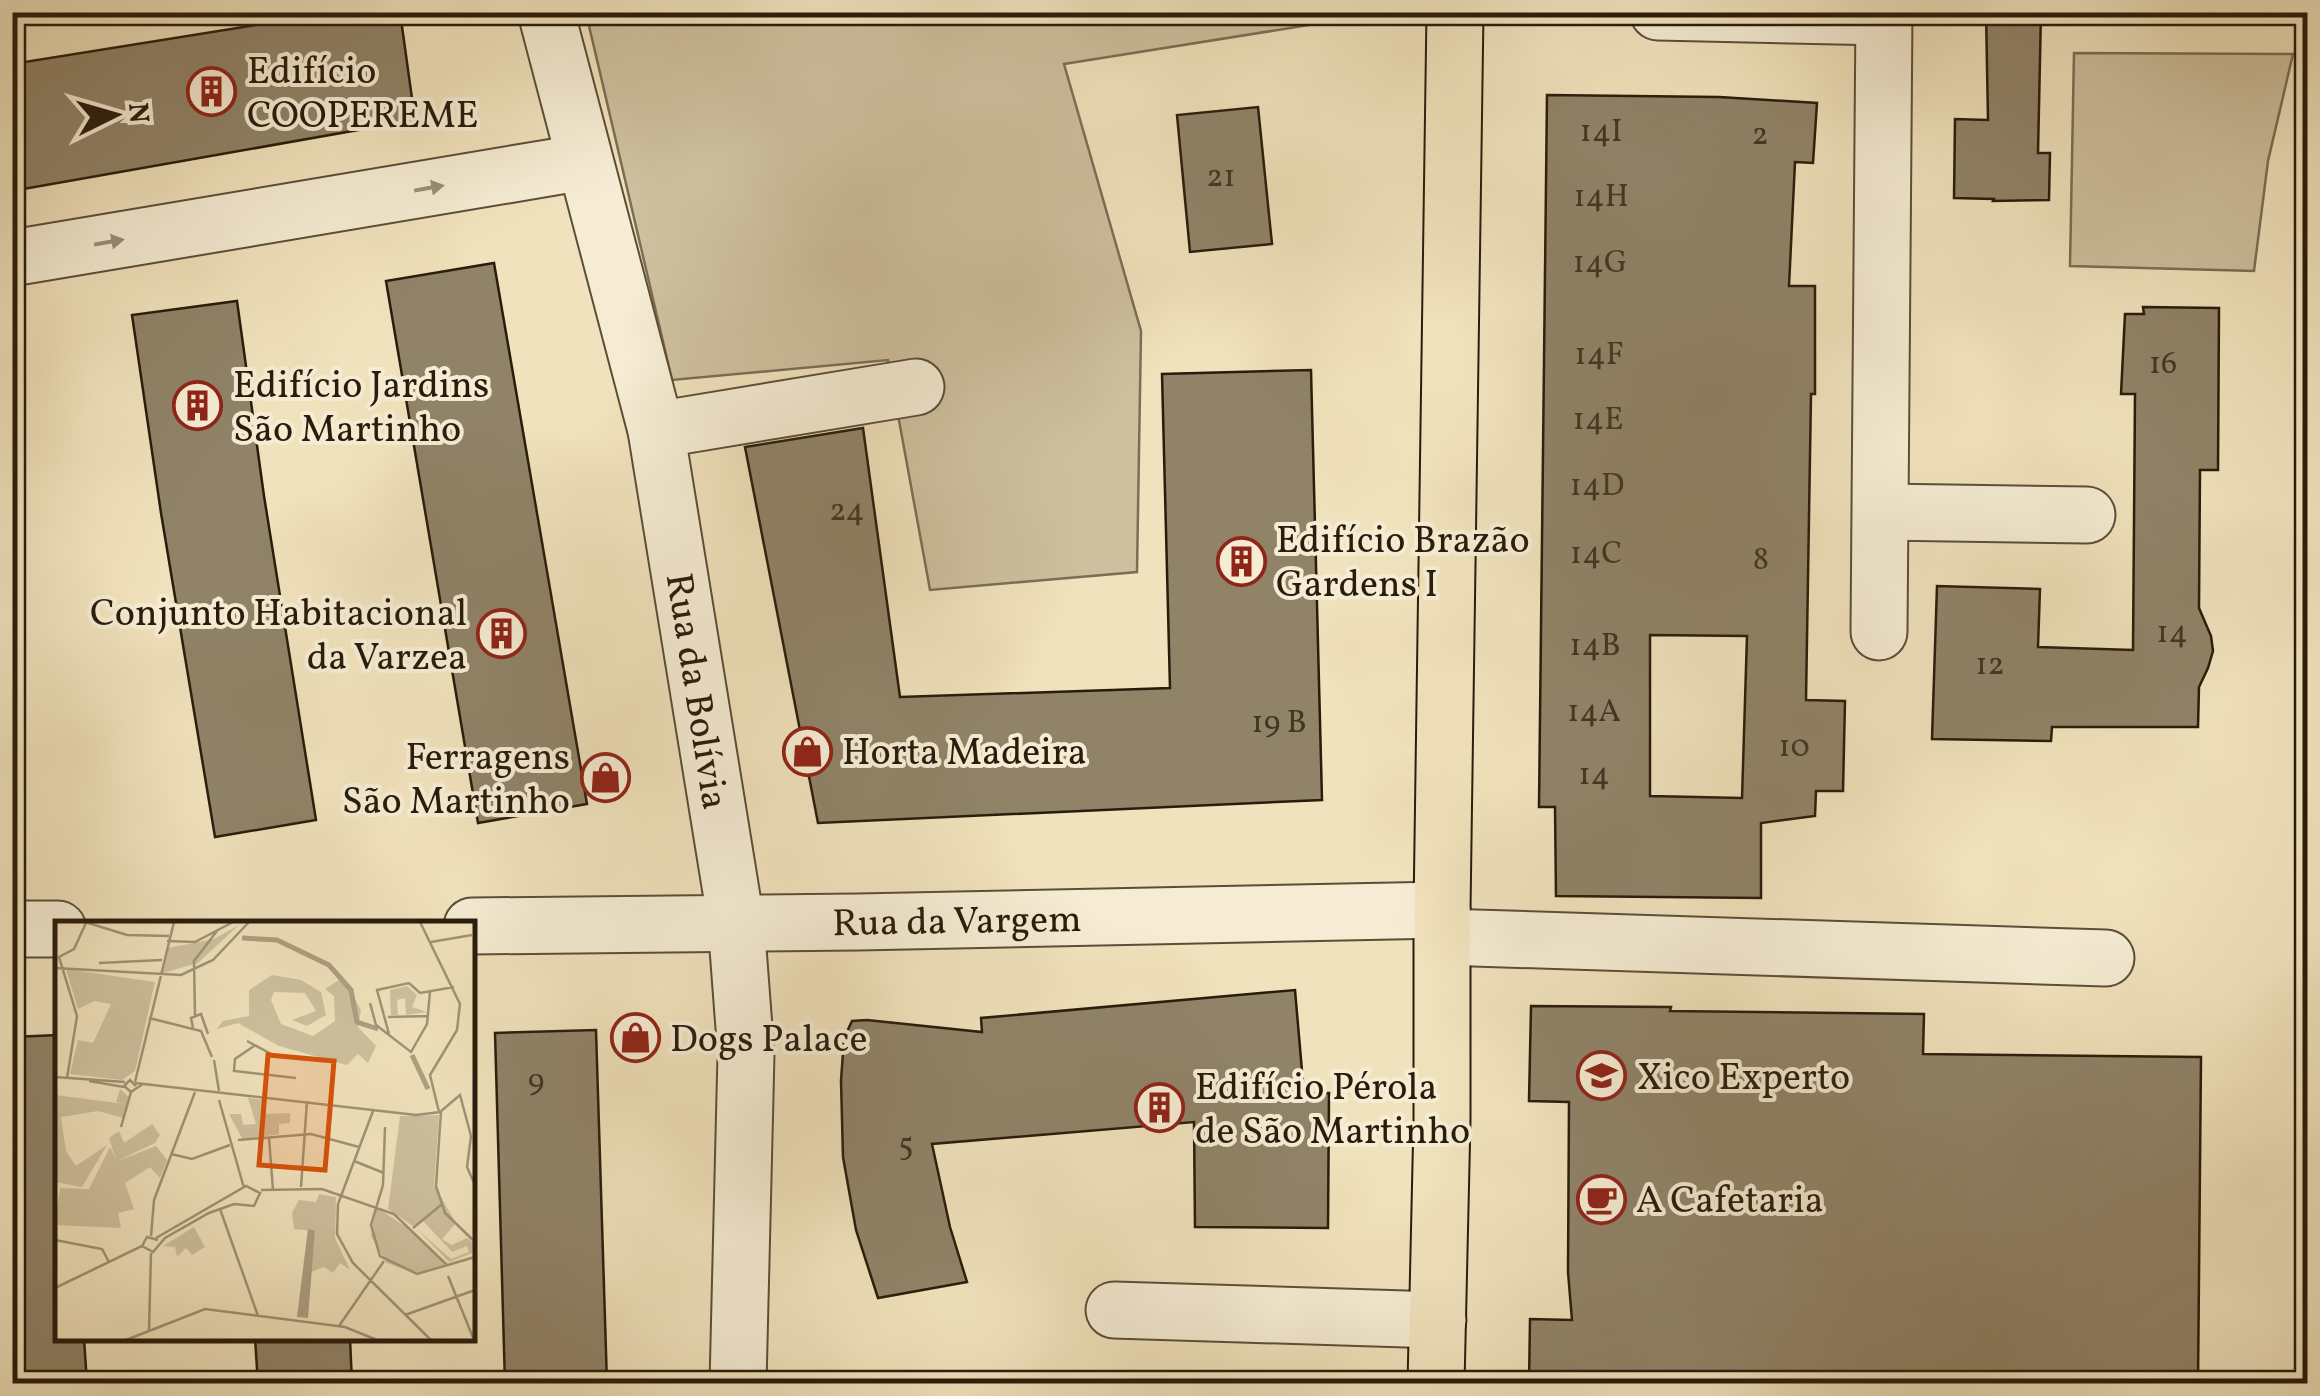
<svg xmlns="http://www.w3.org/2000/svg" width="2320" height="1396" viewBox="0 0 2320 1396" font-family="Vollkorn,serif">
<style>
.green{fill:#cec09e;stroke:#7c6e55;stroke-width:2.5}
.building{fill:#908368;stroke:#291c0c;stroke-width:2.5;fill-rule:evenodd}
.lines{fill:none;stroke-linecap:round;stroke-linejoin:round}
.minor-casing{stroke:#5b4e38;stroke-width:59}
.major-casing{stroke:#291c0c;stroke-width:59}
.minor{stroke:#f5ecd3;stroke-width:55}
.major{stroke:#f0e2bc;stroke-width:55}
.oneway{fill:#998e79}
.labels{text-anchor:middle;stroke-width:8;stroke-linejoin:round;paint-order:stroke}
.number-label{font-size:32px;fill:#433623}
.poi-label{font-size:38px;fill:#291c0c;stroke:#f5ecd3;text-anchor:start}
.street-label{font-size:38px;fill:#291c0c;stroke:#f5ecd3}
.inset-river{fill:none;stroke:#ac9f80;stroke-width:5}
.inset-road{fill:none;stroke:#a09376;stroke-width:2.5}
.view{fill:#d5530c;fill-opacity:0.15;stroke:#d5530c;stroke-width:5}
.inset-edge{fill:none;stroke:#291c0c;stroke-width:5}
</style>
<rect width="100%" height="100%" fill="#f0e2bc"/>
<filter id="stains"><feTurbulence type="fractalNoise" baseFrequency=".002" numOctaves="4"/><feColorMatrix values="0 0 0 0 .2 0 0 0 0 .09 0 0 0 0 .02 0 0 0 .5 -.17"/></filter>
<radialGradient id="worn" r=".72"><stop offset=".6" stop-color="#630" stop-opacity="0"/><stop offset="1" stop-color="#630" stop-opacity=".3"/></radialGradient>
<g class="green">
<path d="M 1378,12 L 1378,14 L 1064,64 L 1141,331 L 1137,572 L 930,590 L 888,360 L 672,380 L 586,13 Z"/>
<path d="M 2074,53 L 2293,54 L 2268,161 L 2254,271 L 2070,266 Z"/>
</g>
<g class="building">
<path d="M 337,12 L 400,12 L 415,120 L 12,191 L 12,64 Z"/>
<path d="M 1986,12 L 2041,12 L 2038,153 L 2050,153 L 2049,200 L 1993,201 L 1994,199 L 1954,198 L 1955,119 L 1988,120 Z"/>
<path d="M 1547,95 L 1719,97 L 1817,103 L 1813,163 L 1795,162 L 1789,286 L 1815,286 L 1815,394 L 1811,394 L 1806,700 L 1845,701 L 1843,791 L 1816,791 L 1815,816 L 1761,823 L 1761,898 L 1556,896 L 1555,807 L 1539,807 ZM 1650,635 L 1747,636 L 1742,798 L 1650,796 Z"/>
<path d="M 1258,107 L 1272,244 L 1190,252 L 1177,115 Z"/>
<path d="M 494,263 L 587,804 L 478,823 L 386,281 Z"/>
<path d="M 237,301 L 264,496 L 316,820 L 215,837 L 161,513 L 132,315 Z"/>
<path d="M 2143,307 L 2219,308 L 2218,470 L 2200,470 L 2199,608 L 2211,636 L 2213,651 L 2208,668 L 2199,687 L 2198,727 L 2052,727 L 2051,741 L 1932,739 L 1937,586 L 2040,589 L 2038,647 L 2133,650 L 2135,394 L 2121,394 L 2125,314 L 2144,314 Z"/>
<path d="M 1311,370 L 1322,800 L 818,823 L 745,447 L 863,428 L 900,697 L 1170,688 L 1162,374 Z"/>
<path d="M 1295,990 L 1304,1094 L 1329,1093 L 1328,1228 L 1195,1227 L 1194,1122 L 932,1144 L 950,1227 L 967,1282 L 878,1298 L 856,1230 L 843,1157 L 841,1081 L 844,1038 L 852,1021 L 867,1020 L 982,1032 L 981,1018 Z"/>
<path d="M 1531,1006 L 1671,1007 L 1670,1011 L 1924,1014 L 1923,1054 L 2201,1057 L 2198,1384 L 1529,1384 L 1530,1319 L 1572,1320 L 1568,1272 L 1569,1102 L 1529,1101 Z"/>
<path d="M 596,1030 L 607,1384 L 505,1384 L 495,1033 Z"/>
<path d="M 58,1035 L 58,1338 L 84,1338 L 87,1384 L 12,1384 L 12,1037 Z"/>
<path d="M 255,1338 L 350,1338 L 352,1384 L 258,1384 Z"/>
</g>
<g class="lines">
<defs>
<g id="minor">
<path d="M 546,12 L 656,430 L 736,922 L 746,1054 L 738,1384"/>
<path d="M 1658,12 L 1884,17"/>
<path d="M 12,258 L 584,162"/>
<path d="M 656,430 L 916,387"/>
<path d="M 1881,512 L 2087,515"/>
<path d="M 1879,632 L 1884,12"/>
<path d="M 472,926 L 858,922 L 1442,910"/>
<path d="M 12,929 L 58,929"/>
<path d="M 1443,937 L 2106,958"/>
<path d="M 1114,1310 L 1438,1320"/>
</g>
<path id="major" d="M 1436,1384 L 1442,1120 L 1442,910 L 1455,12"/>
</defs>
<use href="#minor" class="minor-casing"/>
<use href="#major" class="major-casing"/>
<use href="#minor" class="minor"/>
<use href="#major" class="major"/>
</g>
<defs><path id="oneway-solid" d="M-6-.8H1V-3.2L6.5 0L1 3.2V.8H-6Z" transform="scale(2.5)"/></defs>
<g class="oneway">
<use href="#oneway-solid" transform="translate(429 188) rotate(-10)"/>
<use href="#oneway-solid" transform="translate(109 242) rotate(-10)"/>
</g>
<defs>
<symbol id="building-ring" viewBox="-11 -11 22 22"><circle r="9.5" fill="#f5ecd3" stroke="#8f2418" stroke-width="1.5"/><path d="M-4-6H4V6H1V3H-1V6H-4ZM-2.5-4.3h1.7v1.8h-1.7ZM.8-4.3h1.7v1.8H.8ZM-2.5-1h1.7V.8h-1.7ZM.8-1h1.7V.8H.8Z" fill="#8f2418"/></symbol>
<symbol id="shop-ring" viewBox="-11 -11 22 22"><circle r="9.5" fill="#f5ecd3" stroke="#8f2418" stroke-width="1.5"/><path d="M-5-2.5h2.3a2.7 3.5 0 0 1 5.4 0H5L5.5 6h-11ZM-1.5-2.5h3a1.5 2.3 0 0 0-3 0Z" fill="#8f2418"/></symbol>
<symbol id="school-ring" viewBox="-11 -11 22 22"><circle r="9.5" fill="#f5ecd3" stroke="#8f2418" stroke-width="1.5"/><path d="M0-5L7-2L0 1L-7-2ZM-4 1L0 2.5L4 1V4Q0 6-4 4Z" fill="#8f2418"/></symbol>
<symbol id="cafe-ring" viewBox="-11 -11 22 22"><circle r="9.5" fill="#f5ecd3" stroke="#8f2418" stroke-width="1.5"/><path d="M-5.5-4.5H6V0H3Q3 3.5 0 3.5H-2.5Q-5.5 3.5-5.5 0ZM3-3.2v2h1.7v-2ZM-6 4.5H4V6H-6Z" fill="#8f2418"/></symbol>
</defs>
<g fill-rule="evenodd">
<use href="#building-ring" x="184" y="64" width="55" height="55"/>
<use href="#building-ring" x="170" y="378" width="55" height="55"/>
<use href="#building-ring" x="1214" y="534" width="55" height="55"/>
<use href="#building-ring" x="474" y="606" width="55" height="55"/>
<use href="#shop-ring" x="780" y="724" width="55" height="55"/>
<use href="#shop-ring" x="578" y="750" width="55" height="55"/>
<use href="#shop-ring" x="608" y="1010" width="55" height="55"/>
<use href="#school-ring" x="1574" y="1048" width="55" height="55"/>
<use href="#building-ring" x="1132" y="1080" width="55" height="55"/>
<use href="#cafe-ring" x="1574" y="1172" width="55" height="55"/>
</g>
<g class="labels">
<g class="number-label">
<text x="1601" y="141">14I</text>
<text x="1760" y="144">2</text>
<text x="1221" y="186">21</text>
<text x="1601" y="206">14H</text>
<text x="1600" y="272">14G</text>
<text x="1599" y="364">14F</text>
<text x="2163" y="373">16</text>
<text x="1598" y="429">14E</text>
<text x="1597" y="495">14D</text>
<text x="847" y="520">24</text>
<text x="1596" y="563">14C</text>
<text x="1761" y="569">8</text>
<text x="2172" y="642">14</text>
<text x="1595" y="655">14B</text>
<text x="1990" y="674">12</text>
<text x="1594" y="721">14A</text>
<text x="1279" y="732">19 B</text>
<text x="1794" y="756">10</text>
<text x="1594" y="784">14</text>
<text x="536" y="1090">9</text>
<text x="906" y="1155">5</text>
</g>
<g class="poi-label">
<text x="247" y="83">Edifício<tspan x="247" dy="44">COOPEREME</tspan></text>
<text x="233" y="397">Edifício Jardins<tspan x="233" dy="44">São Martinho</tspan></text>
<text x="1276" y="552">Edifício Brazão<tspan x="1276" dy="44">Gardens I</tspan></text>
<text x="467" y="625" text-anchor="end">Conjunto Habitacional<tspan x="467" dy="44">da Varzea</tspan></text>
<text x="842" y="764">Horta Madeira</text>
<text x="570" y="769" text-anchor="end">Ferragens<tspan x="570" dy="44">São Martinho</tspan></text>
<text x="670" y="1051">Dogs Palace</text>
<text x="1637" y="1089">Xico Experto</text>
<text x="1195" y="1099">Edifício Pérola<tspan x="1195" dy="44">de São Martinho</tspan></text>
<text x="1636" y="1212">A Cafetaria</text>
</g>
<g class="street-label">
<text transform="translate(698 691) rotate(81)" y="13">Rua da Bolívia</text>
<text transform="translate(957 920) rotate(-1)" y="13">Rua da Vargem</text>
</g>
</g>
<g transform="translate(55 921)">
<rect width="420" height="420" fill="#f0e2bc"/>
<path d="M 184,4 L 143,42 L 108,52 L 113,27 L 159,18 ZM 11,48 L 100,61 L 80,150 L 67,159 L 15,153 L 23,119 L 38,122 L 56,83 L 39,80 L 23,88 ZM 217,54 L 246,59 L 266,71 L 271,94 L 252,105 L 237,99 L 261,90 L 250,72 L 219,71 L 216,79 L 226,103 L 258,115 L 280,100 L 279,75 L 270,68 L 287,57 L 306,89 L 303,106 L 321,125 L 313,142 L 303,133 L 292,144 L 224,125 L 183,102 L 162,108 L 168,100 L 194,95 L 194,69 ZM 352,65 L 362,74 L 357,86 L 372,91 L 351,94 L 350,77 L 342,79 L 343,94 L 336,94 L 335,69 ZM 65,168 L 74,176 L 69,197 L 43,190 L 6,196 L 11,230 L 21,245 L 52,224 L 27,266 L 0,261 L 0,174 L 70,183 L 61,181 ZM 193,177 L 210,179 L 211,193 L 235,192 L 235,202 L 224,203 L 224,213 L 188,219 L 174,193 L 186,193 L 188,204 L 201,203 ZM 384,194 L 379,264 L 401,302 L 387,318 L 397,324 L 412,317 L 420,324 L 420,331 L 394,341 L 362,308 L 396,338 L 414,331 L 412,325 L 397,331 L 368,300 L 358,305 L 333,288 L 345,195 ZM 97,203 L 105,214 L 100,222 L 60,241 L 101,225 L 112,239 L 105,257 L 95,246 L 70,262 L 79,288 L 63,292 L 66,307 L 0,304 L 5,267 L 34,268 L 55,226 L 61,239 L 54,217 L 64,210 L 69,222 ZM 264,273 L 281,276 L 280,317 L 295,349 L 285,342 L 278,352 L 269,346 L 256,351 L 260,310 L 239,308 L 237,292 L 244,279 L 261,281 ZM 321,286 L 357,310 L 392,344 L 362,353 L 332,342 L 316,315 ZM 139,306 L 150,326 L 137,334 L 131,327 L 122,336 L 120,326 L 108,325 Z" fill="#cec09e"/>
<path d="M 253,308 L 260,310 L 253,397 L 242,396 Z" fill="#ac9f80"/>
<path class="inset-river" d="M 187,17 L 222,19 L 274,44 L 296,69 L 302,101 L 323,108M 357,134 L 373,168"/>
<path class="inset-road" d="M 30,1 L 72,14 L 114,15M 365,1 L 405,83 L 402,109 L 375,154 L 384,191M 112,20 L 140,21 L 178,1M 376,21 L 417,14M 44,42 L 107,39M 0,47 L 126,54 L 158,39 L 194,1M 315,82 L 321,104 L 356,131 L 372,103 L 375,71M 140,94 L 139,40 L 162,10M 333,96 L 373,95M 94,97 L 146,110 L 157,136M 138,107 L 136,97 L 146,93 L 153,113M 334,113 L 322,69 L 354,62 L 365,72 L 399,66M 192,120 L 220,135M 199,125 L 180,138 L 179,150 L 241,157M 159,139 L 164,170M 0,156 L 70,161M 12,157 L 22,95 L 4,36 L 19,28 L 31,2M 34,160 L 69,166M 80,161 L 119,1M 80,162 L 361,194 L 385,191 L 405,174 L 416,215 L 412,246 L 420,264M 81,165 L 75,159 L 69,165 L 76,171 L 88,163M 164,179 L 189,267M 318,190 L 283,283 L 282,313 L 298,342 L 376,419M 386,190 L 381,265 L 390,292 L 420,321M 66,206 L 76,171M 330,206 L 328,264 L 316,304 L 325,335 L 362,353 L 420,336M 214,217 L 218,269M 183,219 L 256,213 L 304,226M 116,233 L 137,238 L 175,224M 299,240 L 329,252M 246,266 L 252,180M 206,269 L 267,268 L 339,293 L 392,344M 165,288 L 203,395M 358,307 L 386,284M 96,315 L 99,279 L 140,171M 0,319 L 47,328 L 54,341M 87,325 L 98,331 L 110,317 L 154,292 L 179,283 L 199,285 L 205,272 L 191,265 L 101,317M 393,355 L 419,419M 0,367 L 87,325 L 92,316 L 103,319M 350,394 L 420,369M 284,405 L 329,340M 94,409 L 96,332M 71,419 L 150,388 L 290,406 L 322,419"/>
<path class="view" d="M 213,134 L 279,140 L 270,249 L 204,244 Z"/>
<rect width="420" height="420" class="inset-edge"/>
</g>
<rect width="2320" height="1396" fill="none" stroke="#f0e2bc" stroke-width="50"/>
<rect x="15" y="15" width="2290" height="1366" fill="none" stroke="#291c0c" stroke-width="5"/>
<rect x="25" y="25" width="2270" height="1346" fill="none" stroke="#291c0c" stroke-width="2.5"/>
<g transform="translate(115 115) rotate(85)" stroke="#f5ecd3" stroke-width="8" paint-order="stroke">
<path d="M0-8L18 38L0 25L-18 38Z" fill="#291c0c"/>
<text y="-15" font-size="28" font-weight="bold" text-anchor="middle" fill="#291c0c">N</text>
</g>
<rect width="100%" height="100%" filter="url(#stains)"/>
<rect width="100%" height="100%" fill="url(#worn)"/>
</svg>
